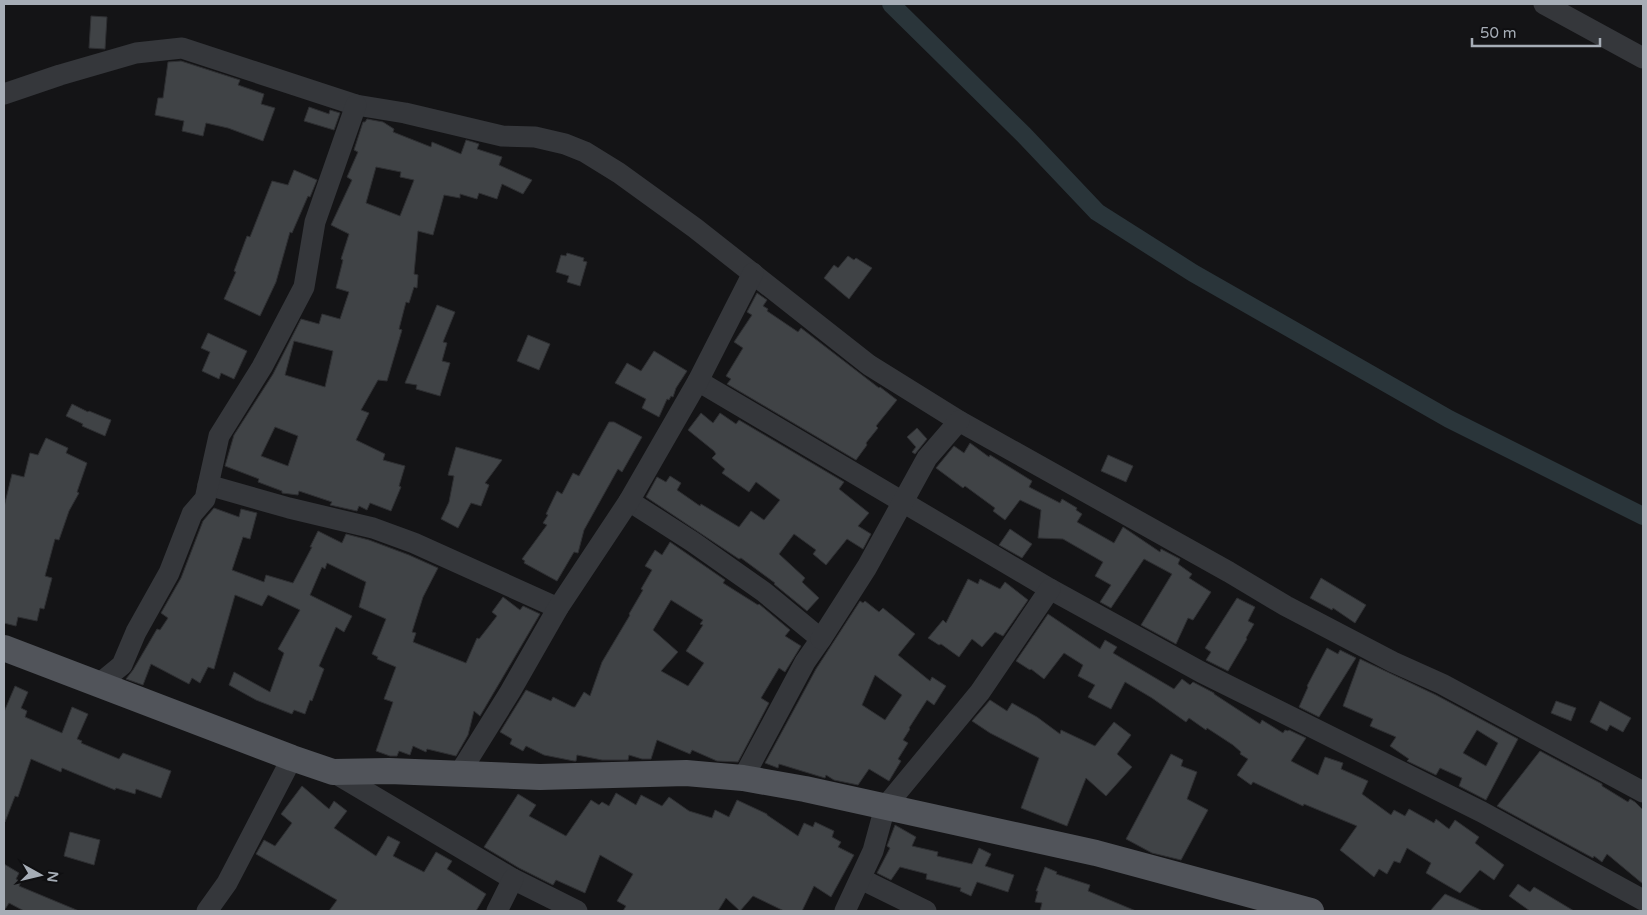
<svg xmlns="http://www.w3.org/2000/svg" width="1647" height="915" viewBox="0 0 1647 915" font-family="'Varela Round',sans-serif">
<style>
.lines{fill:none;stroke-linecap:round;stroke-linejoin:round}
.canal{stroke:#2a353a;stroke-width:18}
.building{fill:#404346;stroke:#2e2f32;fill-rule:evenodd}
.minor{stroke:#35373b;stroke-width:21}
.major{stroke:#51545a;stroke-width:26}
</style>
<rect width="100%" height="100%" fill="#141416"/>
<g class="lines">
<path class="canal" d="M 891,4 L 1024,135 L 1097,212 L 1193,273 L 1449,419 L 1643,516"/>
</g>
<g class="building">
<path d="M 91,16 L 107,17 L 105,49 L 89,48 Z"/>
<path d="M 181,61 L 240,80 L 238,85 L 264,94 L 261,104 L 275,108 L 263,141 L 228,128 L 206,123 L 203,136 L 182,131 L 184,121 L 155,115 L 158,98 L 163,98 L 168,62 Z"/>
<path d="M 309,107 L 329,114 L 330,110 L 340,113 L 334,130 L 304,121 Z"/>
<path d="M 367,119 L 383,122 L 394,129 L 393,132 L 431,147 L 432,142 L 461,154 L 466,140 L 473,142 L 479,144 L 477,149 L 502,157 L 499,165 L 532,180 L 523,194 L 502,184 L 497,199 L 479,193 L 477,199 L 460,194 L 460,198 L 444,195 L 433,235 L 418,231 L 414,274 L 418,275 L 417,288 L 414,287 L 409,303 L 406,302 L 399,329 L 402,330 L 387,381 L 378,380 L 361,410 L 369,413 L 356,440 L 385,454 L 383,460 L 405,466 L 399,486 L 401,487 L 391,511 L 370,503 L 367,510 L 359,506 L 357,511 L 330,505 L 332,502 L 299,491 L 298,495 L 282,493 L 282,491 L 258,482 L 259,479 L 225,466 L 234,435 L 273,374 L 301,319 L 319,324 L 322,314 L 340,319 L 349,292 L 336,288 L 343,260 L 341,259 L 349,234 L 331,225 L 352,180 L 347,177 L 358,152 L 354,150 L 363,122 L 365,122 ZM 376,167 L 401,172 L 400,177 L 414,180 L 400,216 L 366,203 ZM 294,341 L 333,351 L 325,387 L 285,375 ZM 275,427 L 298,436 L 288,466 L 261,456 Z"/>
<path d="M 294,170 L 317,180 L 310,197 L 308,196 L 292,233 L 290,232 L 276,282 L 260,316 L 224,299 L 236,272 L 234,271 L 247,236 L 250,237 L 272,181 L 288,185 Z"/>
<path d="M 567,253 L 584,258 L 583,261 L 587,262 L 580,286 L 567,282 L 569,276 L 556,272 L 561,255 L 566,256 Z"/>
<path d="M 848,256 L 854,260 L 856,258 L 872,268 L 849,299 L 824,278 L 834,265 L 838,268 Z"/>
<path d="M 757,293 L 767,300 L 763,306 L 768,309 L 767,311 L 798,332 L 801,328 L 879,388 L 880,387 L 897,400 L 876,426 L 878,428 L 866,443 L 867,445 L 856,460 L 727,384 L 731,379 L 726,376 L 743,348 L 734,342 L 752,315 L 747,312 Z"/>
<path d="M 437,305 L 455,312 L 443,342 L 447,343 L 442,361 L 450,363 L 440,396 L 416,389 L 417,385 L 405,383 Z"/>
<path d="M 208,333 L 247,351 L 234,379 L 221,373 L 219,379 L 202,371 L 210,352 L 201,348 Z"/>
<path d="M 528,335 L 550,344 L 539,370 L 517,361 Z"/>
<path d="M 654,351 L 687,371 L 676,388 L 673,397 L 671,396 L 669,400 L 667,399 L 659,417 L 642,408 L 646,399 L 615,383 L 627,363 L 641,371 Z"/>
<path d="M 72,404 L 88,412 L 89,411 L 111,420 L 105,436 L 82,426 L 83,424 L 66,416 Z"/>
<path d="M 701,413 L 713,423 L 720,413 L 736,424 L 739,420 L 844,482 L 839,489 L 869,513 L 858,526 L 871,534 L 863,549 L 847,539 L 826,565 L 813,554 L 816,550 L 794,534 L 779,554 L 805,578 L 802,582 L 819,598 L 807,611 L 774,584 L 775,583 L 741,558 L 739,559 L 646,497 L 657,477 L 666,482 L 670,476 L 681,483 L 677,490 L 700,506 L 701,504 L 739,527 L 751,511 L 764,520 L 780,500 L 756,482 L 749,492 L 722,473 L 725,469 L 712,458 L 716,454 L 714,451 L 688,430 Z"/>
<path d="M 609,422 L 614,422 L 642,437 L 622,472 L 618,469 L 584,530 L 578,553 L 574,552 L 557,581 L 524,563 L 525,561 L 522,559 L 547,525 L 543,523 L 548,515 L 546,514 L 557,491 L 562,494 L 573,473 L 579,476 Z"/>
<path d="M 917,428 L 927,439 L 915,454 L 912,452 L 916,447 L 907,437 Z"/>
<path d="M 46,438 L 68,448 L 66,453 L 87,463 L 77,492 L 79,493 L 69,511 L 59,540 L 55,539 L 45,576 L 52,578 L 44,609 L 40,608 L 37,621 L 18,617 L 16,626 L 4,623 L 4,507 L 12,474 L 24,477 L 30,453 L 38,455 Z"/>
<path d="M 970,443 L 989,457 L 990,455 L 1032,481 L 1029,487 L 1060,503 L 1062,499 L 1077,508 L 1076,510 L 1082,514 L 1077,522 L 1114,543 L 1123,527 L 1160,552 L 1161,549 L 1180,559 L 1178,564 L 1192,574 L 1189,578 L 1211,592 L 1193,620 L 1188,618 L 1176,644 L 1141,625 L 1172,574 L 1144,559 L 1111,608 L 1100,602 L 1111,585 L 1095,576 L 1103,562 L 1063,539 L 1038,538 L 1041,510 L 1020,500 L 1005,520 L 993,511 L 995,508 L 965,486 L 963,488 L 936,468 L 954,446 L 964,453 Z"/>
<path d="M 456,447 L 502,460 L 485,483 L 489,485 L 481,506 L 471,503 L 458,528 L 441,519 L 449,502 L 454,476 L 448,475 Z"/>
<path d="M 1108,455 L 1133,466 L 1126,482 L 1101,471 Z"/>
<path d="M 214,508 L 239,517 L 241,509 L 257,513 L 250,539 L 243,537 L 232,570 L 264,582 L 266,575 L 293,583 L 312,547 L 310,547 L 318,531 L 342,543 L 346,534 L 369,540 L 409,555 L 438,568 L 423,597 L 412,632 L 416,633 L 413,642 L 466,663 L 477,638 L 479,639 L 497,616 L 492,612 L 503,597 L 520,610 L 523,606 L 540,614 L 480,716 L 474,711 L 468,735 L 456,756 L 427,749 L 426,752 L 413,746 L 410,755 L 399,751 L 397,756 L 390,756 L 376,751 L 393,702 L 384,699 L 396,667 L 377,659 L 378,657 L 372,654 L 386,619 L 359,607 L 366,582 L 327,563 L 325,569 L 322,567 L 310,595 L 352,616 L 344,632 L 336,627 L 319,666 L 324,669 L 312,701 L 310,700 L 305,714 L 294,710 L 292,714 L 256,700 L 229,685 L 234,672 L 270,692 L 284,653 L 278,649 L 300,610 L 268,595 L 262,606 L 235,595 L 214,669 L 208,667 L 200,683 L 192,678 L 189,684 L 151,664 L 143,685 L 126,679 L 133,670 L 157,629 L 160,630 L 168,618 L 161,613 L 181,578 L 203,521 Z"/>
<path d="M 1010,529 L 1032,544 L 1022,558 L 999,545 Z"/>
<path d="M 670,542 L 725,580 L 723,583 L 758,605 L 759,604 L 790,630 L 785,636 L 801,646 L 785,672 L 779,668 L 761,698 L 769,703 L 738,762 L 717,761 L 692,750 L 690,754 L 657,740 L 651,759 L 642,759 L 629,755 L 628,760 L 602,760 L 577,755 L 576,761 L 574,761 L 544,755 L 526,746 L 523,751 L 510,744 L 512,739 L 500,732 L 526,690 L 551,701 L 553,697 L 573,707 L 575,707 L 584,692 L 590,696 L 602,662 L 630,615 L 629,614 L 643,590 L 641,589 L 652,570 L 645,566 L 655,550 L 662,555 ZM 671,600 L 703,620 L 700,624 L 703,625 L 686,651 L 704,663 L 688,686 L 661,671 L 678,652 L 653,630 Z"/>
<path d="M 1321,578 L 1366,605 L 1355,623 L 1333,608 L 1332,610 L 1310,598 Z"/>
<path d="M 968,579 L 978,584 L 980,579 L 1000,589 L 1005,582 L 1028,600 L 1003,636 L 995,632 L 982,647 L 972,639 L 959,657 L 941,644 L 939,645 L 928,638 L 943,620 L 946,623 Z"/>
<path d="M 1237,598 L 1255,607 L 1248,621 L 1254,624 L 1246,638 L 1247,639 L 1228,671 L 1206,660 L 1211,652 L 1205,648 Z"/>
<path d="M 860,601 L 863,603 L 865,601 L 879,612 L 883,608 L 915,634 L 898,655 L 930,681 L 932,677 L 946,686 L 934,705 L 927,700 L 909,728 L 910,729 L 903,740 L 908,743 L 898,759 L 901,761 L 889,781 L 869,769 L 858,785 L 834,780 L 826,775 L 825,778 L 779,764 L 778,768 L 765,763 L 816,669 ZM 875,675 L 902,695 L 885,720 L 862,705 Z"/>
<path d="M 1048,614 L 1100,649 L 1105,640 L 1117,647 L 1113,653 L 1174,689 L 1182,679 L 1190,685 L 1193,682 L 1214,693 L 1214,694 L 1260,724 L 1262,720 L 1283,733 L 1285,730 L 1288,731 L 1289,730 L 1306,738 L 1291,761 L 1318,775 L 1325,757 L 1343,763 L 1341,769 L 1368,781 L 1362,794 L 1391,815 L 1394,810 L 1405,816 L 1409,809 L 1434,823 L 1436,819 L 1449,829 L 1455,820 L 1479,837 L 1475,843 L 1504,865 L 1494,880 L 1480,870 L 1460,893 L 1426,873 L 1431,863 L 1407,848 L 1400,863 L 1394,861 L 1387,874 L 1379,869 L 1374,877 L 1340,850 L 1357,826 L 1304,804 L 1303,806 L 1253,782 L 1251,785 L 1237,775 L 1248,759 L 1240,754 L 1241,752 L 1233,745 L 1207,728 L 1206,730 L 1189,718 L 1186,722 L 1152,698 L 1125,682 L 1111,709 L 1088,697 L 1095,685 L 1078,676 L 1083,665 L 1064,653 L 1044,679 L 1031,669 L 1030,670 L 1016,661 Z"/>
<path d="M 1327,648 L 1338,654 L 1340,650 L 1356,658 L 1319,717 L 1299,707 L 1308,687 L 1307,686 Z"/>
<path d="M 1360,659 L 1436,695 L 1518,739 L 1486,800 L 1459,786 L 1462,778 L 1440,768 L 1436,775 L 1407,761 L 1409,759 L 1390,746 L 1396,737 L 1370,726 L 1373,719 L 1343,706 ZM 1477,730 L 1498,743 L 1486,766 L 1463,753 Z"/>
<path d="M 15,686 L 28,692 L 21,708 L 27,711 L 25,717 L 62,733 L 72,707 L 88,714 L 77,739 L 82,741 L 81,743 L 119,759 L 123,753 L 171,771 L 161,798 L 136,789 L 135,794 L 116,788 L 115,790 L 62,768 L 61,772 L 31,759 L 18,797 L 15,796 L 5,822 L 4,822 L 4,712 Z"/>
<path d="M 990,700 L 1007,711 L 1012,703 L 1037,717 L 1060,734 L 1061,730 L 1095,746 L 1114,722 L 1131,735 L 1117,754 L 1132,767 L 1106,796 L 1086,778 L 1067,826 L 1021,808 L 1039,758 L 990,733 L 972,721 Z"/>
<path d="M 1556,701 L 1576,708 L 1571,721 L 1551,713 Z"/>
<path d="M 1600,701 L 1631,718 L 1623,732 L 1610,725 L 1607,731 L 1590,722 Z"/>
<path d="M 1540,751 L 1602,784 L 1602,786 L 1628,802 L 1630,799 L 1635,802 L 1643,810 L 1643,884 L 1607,854 L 1602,862 L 1594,856 L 1593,858 L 1497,806 Z"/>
<path d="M 1171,754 L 1183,760 L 1181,766 L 1197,772 L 1187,799 L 1208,810 L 1181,860 L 1152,853 L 1126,839 Z"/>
<path d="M 302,786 L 329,809 L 334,801 L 347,811 L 334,828 L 376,856 L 388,836 L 400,842 L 393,856 L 424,872 L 436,852 L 452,861 L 447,869 L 486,894 L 476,911 L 329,911 L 337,900 L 256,854 L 264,840 L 275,846 L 292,823 L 281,814 Z"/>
<path d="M 616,793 L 636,805 L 641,795 L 662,806 L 669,797 L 689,811 L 712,818 L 715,810 L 729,817 L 737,800 L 767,814 L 767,815 L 798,836 L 804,823 L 813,827 L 815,822 L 834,831 L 832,837 L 841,842 L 838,847 L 854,855 L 831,897 L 814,886 L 802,911 L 784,911 L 753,896 L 740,911 L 726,898 L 718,911 L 623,911 L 626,906 L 617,901 L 633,874 L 600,855 L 585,893 L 556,880 L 553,885 L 519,868 L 484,847 L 518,794 L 536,805 L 529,816 L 566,836 L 591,800 L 599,805 L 602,802 L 609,806 Z"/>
<path d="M 895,825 L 916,837 L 912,846 L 938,852 L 937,856 L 972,864 L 979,848 L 991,854 L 985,866 L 1014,875 L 1008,892 L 977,882 L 971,896 L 960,891 L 961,888 L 926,879 L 927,874 L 900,867 L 891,880 L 877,873 L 890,848 L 887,846 Z"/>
<path d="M 70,832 L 100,840 L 94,865 L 64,856 Z"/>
<path d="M 4,864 L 19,873 L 16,879 L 21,882 L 19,886 L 79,911 L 24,911 L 9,903 L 4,911 Z"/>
<path d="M 1045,867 L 1057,872 L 1056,874 L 1090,885 L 1088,891 L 1136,911 L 1040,911 L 1042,903 L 1035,902 L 1038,891 L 1036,891 Z"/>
<path d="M 1518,884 L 1530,892 L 1534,887 L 1574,911 L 1530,911 L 1509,896 Z"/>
<path d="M 1445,894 L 1483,911 L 1430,911 Z"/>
</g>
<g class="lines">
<g class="minor">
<path d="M 1544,4 L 1643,58"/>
<path d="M 4,94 L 60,75 L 136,53 L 182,48 L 356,105 L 405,113 L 502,136 L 535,137 L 565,144 L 585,152 L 619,173 L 695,228 L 869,365 L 959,421 L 1229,572 L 1286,606 L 1393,662 L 1442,684 L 1643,792"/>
<path d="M 698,381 L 1050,589 L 1201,672 L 1482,812 L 1643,900"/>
<path d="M 208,485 L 289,508 L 373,528 L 414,543 L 558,608"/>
<path d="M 629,501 L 693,542 L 764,592 L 821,639 L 805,662 L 743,778"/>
<path d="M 821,639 L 867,567 L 927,458 L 959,421"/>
<path d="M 99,684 L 122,665 L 136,632 L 169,573 L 192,514 L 205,499 L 219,436 L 262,367 L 304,287 L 315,222 L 356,105"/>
<path d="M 333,772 L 513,879 L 577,911"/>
<path d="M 459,774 L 510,692 L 558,608 L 629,501 L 698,381 L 753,273"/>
<path d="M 861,879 L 926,911"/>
<path d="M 207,911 L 227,883 L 292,758"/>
<path d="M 497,911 L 513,879"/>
<path d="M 845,911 L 873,851 L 885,807 L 980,692 L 1050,589"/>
</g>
<path class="major" d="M 4,648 L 292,758 L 333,772 L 389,771 L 540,777 L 686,773 L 743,778 L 805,789 L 1096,853 L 1311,911"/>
</g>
<rect width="1647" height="915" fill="none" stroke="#a6adb6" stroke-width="10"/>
<g transform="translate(40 875) rotate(98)" stroke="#0f0f11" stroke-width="4" paint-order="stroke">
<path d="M0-4L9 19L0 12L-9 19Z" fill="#a6adb6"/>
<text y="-8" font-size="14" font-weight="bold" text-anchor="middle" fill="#a6adb6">N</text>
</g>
<path d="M1472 38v8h128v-8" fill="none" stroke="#a6adb6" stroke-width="2.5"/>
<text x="1480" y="38" font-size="15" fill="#a6adb6" stroke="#0f0f11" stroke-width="4" paint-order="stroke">50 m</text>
</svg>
